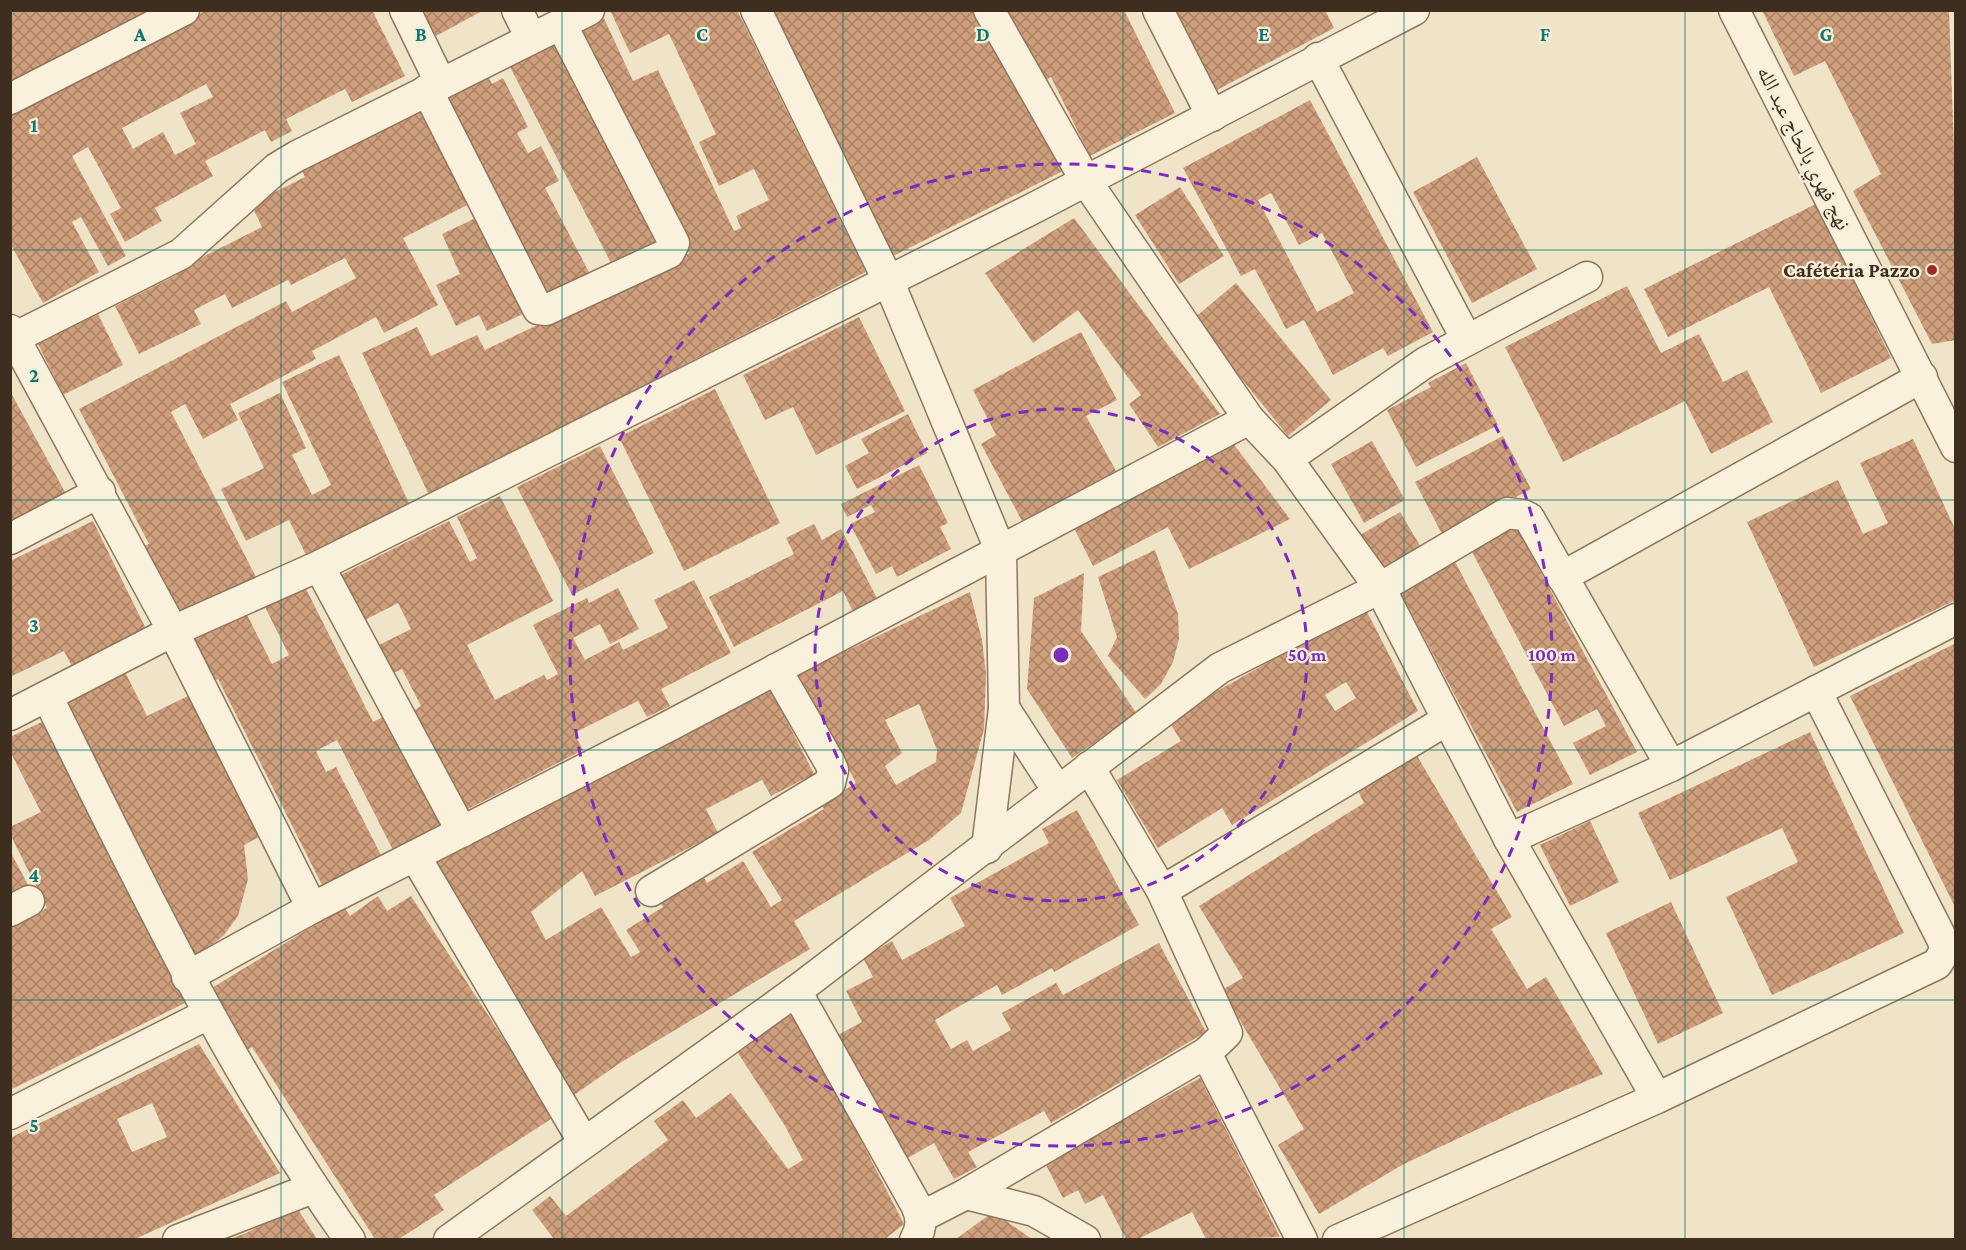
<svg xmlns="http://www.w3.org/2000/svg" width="1966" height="1250" viewBox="0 0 1966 1250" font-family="'Crimson Pro','Noto Naskh Arabic',serif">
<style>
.building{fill:url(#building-cross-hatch);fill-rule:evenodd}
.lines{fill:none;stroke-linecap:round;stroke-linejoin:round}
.minor-casing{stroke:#8d765c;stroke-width:33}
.minor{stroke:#faf1dc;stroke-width:30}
.grid{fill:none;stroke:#0f766e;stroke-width:1.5;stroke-opacity:0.55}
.ring{fill:none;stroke:#7b2cbf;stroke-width:3;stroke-dasharray:10 8}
.poi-dot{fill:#9e2a2b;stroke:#f7eed8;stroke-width:2}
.labels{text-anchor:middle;stroke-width:4.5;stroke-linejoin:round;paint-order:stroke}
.street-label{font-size:21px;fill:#3d2e20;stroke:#f7eed8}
.poi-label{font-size:21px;font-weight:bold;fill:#3d2e20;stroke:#f7eed8;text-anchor:end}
.grid-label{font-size:20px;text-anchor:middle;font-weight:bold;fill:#0f766e;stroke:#f7eed8;stroke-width:4.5;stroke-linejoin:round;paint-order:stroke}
.centre{fill:#7b2cbf;stroke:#f7eed8;stroke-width:3}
.ring-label{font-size:18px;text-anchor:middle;font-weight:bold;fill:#7b2cbf;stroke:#f7eed8;stroke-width:4.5;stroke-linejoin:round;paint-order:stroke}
</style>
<defs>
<pattern id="building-cross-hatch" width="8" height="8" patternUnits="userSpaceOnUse" patternTransform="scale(1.5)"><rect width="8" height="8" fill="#cf9f7d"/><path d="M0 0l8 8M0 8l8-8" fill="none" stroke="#a98266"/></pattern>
</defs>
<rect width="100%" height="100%" fill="#f0e4c8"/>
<g class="building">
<path d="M 17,10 L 158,10 L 10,89 L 10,14 Z"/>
<path d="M 207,10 L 372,10 L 405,76 L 352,102 L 345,89 L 286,119 L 292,131 L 271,142 L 265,130 L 205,161 L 213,176 L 155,208 L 162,221 L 125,242 L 110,214 L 121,208 L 88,147 L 72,156 L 126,256 L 108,266 L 81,217 L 72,222 L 99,272 L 43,303 L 10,243 L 10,111 ZM 206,84 L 213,97 L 180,113 L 196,144 L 175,155 L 163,132 L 133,149 L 122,128 Z"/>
<path d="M 422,10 L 484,10 L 436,36 Z"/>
<path d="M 610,10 L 737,10 L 866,272 L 429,495 L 362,353 L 417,327 L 431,356 L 477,335 L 485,350 L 689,253 L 575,27 L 602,14 L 633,81 L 658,70 L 734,231 L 741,228 L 736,216 L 769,200 L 754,169 L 719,186 L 699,142 L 716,134 L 669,34 L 630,53 Z"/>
<path d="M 770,10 L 975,10 L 1063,171 L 891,257 Z"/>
<path d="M 1008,10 L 1124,10 L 1175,113 L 1090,156 L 1051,77 L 1043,82 Z"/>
<path d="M 1176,10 L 1325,10 L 1334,28 L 1217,90 Z"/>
<path d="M 1762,10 L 1949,10 L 1956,207 L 1956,340 L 1932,344 L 1853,191 L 1881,174 L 1825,61 L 1794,76 Z"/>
<path d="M 553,42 L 657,244 L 613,267 L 509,65 Z"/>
<path d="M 488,76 L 492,84 L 503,78 L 528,127 L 517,133 L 528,153 L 541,146 L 559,181 L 545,188 L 591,276 L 547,298 L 444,99 Z"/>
<path d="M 1310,100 L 1433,332 L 1388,356 L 1383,348 L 1333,375 L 1304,320 L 1286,329 L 1255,269 L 1241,276 L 1183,168 ZM 1271,193 L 1299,245 L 1322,233 L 1354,293 L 1317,312 L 1258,200 Z"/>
<path d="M 426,108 L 473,202 L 403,238 L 438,305 L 384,333 L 376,317 L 312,351 L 316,359 L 230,404 L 238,420 L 203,439 L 185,404 L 171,412 L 256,577 L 179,617 L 142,547 L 149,544 L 79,409 L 286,301 L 292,312 L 356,278 L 345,258 L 291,285 L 288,280 L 232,308 L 225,294 L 194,310 L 201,324 L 139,354 L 115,306 L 177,275 L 175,271 L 262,227 L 251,204 L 305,177 L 302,171 Z"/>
<path d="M 1477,157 L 1537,269 L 1472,303 L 1413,192 Z"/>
<path d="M 1180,187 L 1224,256 L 1179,284 L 1135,215 Z"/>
<path d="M 1816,204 L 1891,358 L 1821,393 L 1769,287 L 1668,337 L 1644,289 Z"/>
<path d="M 480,216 L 525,313 L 487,331 L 479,315 L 456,326 L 436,285 L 460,274 L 442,234 Z"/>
<path d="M 1074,218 L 1171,349 L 1220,414 L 1158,447 L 1129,404 L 1141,395 L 1078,310 L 1033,343 L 985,273 Z"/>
<path d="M 1236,283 L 1331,400 L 1288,436 L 1193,319 Z"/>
<path d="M 1627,286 L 1661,353 L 1699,334 L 1723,382 L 1747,370 L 1773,422 L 1711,454 L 1685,401 L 1563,462 L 1505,347 Z"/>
<path d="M 98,314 L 123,365 L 63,395 L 38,344 Z"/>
<path d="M 859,317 L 905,411 L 816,455 L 793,407 L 765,420 L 743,375 Z"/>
<path d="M 1081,332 L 1117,400 L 1086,416 L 1116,471 L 1022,521 L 981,444 L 996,435 L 973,390 Z"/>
<path d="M 339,355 L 410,505 L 306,555 L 289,520 L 246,541 L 221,489 L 264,468 L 238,413 L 280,393 L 306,448 L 292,455 L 312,495 L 331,485 L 282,382 Z"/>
<path d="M 1466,363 L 1498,425 L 1416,467 L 1387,410 L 1431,387 L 1428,383 Z"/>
<path d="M 715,389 L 780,523 L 684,571 L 619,437 Z"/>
<path d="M 10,391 L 65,492 L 10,522 Z"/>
<path d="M 908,414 L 927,453 L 857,489 L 845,466 L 869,453 L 861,439 Z"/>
<path d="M 1503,436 L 1531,489 L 1443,536 L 1415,482 Z"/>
<path d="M 1913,439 L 1956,531 L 1956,600 L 1814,667 L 1747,522 L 1838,480 L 1863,534 L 1888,523 L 1860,463 Z"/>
<path d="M 1372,441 L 1405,500 L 1364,523 L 1331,464 Z"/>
<path d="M 1232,442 L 1290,519 L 1189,569 L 1168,527 L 1093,566 L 1073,526 Z"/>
<path d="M 600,446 L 654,553 L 572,595 L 517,487 Z"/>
<path d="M 919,465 L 948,523 L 940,527 L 951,549 L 897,577 L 892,566 L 876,574 L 850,524 L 875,512 L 871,505 L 847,517 L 841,504 Z"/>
<path d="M 500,496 L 553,601 L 467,645 L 495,700 L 544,675 L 547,680 L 558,674 L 533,625 L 587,598 L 589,603 L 618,588 L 639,629 L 610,644 L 600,624 L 573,638 L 585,660 L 619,642 L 623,650 L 668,628 L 654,600 L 694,580 L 731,653 L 661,689 L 670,706 L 647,717 L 638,701 L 574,733 L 583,750 L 464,811 L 413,711 L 421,706 L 402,669 L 391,674 L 377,646 L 411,629 L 398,603 L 365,620 L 341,575 L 449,521 L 470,562 L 477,558 L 457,517 Z"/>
<path d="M 1400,512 L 1422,549 L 1382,572 L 1360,535 Z"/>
<path d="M 93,521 L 148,633 L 74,670 L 64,651 L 10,677 L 10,561 Z"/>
<path d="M 814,524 L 822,540 L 841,529 L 878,600 L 853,612 L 843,591 L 734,647 L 709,597 L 794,554 L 786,538 Z"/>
<path d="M 1516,526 L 1637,752 L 1590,775 L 1573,743 L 1606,726 L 1597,709 L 1564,726 L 1471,550 Z"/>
<path d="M 1155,550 L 1178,614 L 1179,639 L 1173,662 L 1161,684 L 1145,699 L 1108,656 L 1117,637 L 1098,577 Z"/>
<path d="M 1454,560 L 1573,784 L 1517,812 L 1399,590 Z"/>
<path d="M 1084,573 L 1081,631 L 1137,714 L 1072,758 L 1027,689 L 1034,598 Z"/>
<path d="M 305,587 L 373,722 L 385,716 L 441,825 L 393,850 L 337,740 L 316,751 L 326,772 L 336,767 L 382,857 L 323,887 L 218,679 L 211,683 L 190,641 L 246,613 L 272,664 L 289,655 L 265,607 Z"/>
<path d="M 970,592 L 982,640 L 986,674 L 984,729 L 961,813 L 929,840 L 794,921 L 810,949 L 620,1063 L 574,1095 L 434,861 L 770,688 L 814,774 L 771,796 L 762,780 L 706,809 L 718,833 L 595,896 L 582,871 L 531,912 L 546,940 L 601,907 L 631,957 L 640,952 L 626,930 L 663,907 L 660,902 L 703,876 L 707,883 L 743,861 L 771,907 L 782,900 L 752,852 L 824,809 L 821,804 L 856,783 L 798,674 ZM 919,704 L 937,750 L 936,762 L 896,785 L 885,766 L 902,753 L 885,720 Z"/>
<path d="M 1365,608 L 1418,711 L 1232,825 L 1222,808 L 1158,848 L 1117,780 L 1181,741 L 1170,723 L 1219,690 ZM 1346,682 L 1356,698 L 1335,711 L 1325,695 Z"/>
<path d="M 1956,643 L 1956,909 L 1850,696 Z"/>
<path d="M 125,672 L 147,716 L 190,695 L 259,837 L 244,845 L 248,879 L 238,916 L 224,935 L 208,948 L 190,957 L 66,701 Z"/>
<path d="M 44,721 L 185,1003 L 10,1090 L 10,927 L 47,908 L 10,834 L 10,827 L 41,812 L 10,751 L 10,737 Z"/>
<path d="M 1810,732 L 1904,933 L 1772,995 L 1726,897 L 1798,862 L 1782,828 L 1670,880 L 1638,813 Z"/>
<path d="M 1416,754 L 1512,917 L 1491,929 L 1527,989 L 1546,977 L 1603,1074 L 1516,1111 L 1402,1165 L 1319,1214 L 1278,1145 L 1304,1129 L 1222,990 L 1243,978 L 1199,906 L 1364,803 L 1357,789 Z"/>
<path d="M 1077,810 L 1139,925 L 1054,972 L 1052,968 L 1002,995 L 997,985 L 935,1020 L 951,1049 L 967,1040 L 973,1051 L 1011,1030 L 1002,1013 L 1056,983 L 1063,995 L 1159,943 L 1206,1032 L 1051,1123 L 1044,1111 L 968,1152 L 977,1167 L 954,1179 L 934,1143 L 906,1159 L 838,1035 L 862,1022 L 846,991 L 873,977 L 863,958 L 892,941 L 902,960 L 965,926 L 950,898 L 1049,843 L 1042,829 Z"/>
<path d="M 1590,821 L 1619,882 L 1570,906 L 1540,845 Z"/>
<path d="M 10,851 L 28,885 L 10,894 Z"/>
<path d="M 378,896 L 387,911 L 411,896 L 554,1117 L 434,1195 L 444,1210 L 399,1239 L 375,1239 L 252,1047 L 246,1051 L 207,991 L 344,907 L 350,916 Z"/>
<path d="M 1671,902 L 1723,1013 L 1658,1044 L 1606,933 Z"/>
<path d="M 795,1012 L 904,1224 L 885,1239 L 554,1239 L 532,1210 L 550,1196 L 566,1216 L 668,1140 L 654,1121 L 683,1100 L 696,1118 L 731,1093 L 788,1169 L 803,1160 L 785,1126 L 736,1050 Z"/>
<path d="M 199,1044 L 280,1173 L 135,1239 L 10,1239 L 10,1138 ZM 152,1103 L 167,1137 L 132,1152 L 117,1119 Z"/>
<path d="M 1200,1078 L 1280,1237 L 1206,1239 L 1192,1212 L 1138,1239 L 1126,1239 L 1103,1195 L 1085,1204 L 1078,1190 L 1063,1198 L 1045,1163 Z"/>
<path d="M 297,1208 L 317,1239 L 230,1239 L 246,1233 Z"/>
<path d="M 993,1212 L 1032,1239 L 956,1239 Z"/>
</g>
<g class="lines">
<defs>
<g id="minor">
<path d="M 405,10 L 441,84"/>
<path d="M 517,10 L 531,38"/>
<path d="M 756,10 L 888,280 L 1001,552 L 1004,708 L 987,848"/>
<path d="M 989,10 L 1086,181 L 1249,419"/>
<path d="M 1158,10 L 1212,116"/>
<path d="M 1734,10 L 1956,447"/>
<path d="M 1318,58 L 1467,340"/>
<path d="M 427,90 L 538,309 L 546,310 L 669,253 L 674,243 L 561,24"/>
<path d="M 10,99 L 184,10"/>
<path d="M 10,330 L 173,631 L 312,908"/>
<path d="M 10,340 L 181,254 L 277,168 L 297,156 L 589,10"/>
<path d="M 1287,459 L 1426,362 L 1587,277"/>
<path d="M 10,539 L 100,492"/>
<path d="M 319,566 L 462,832"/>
<path d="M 1562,577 L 1922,377"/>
<path d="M 48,698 C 140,883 229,1070 350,1240"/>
<path d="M 1004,708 L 1058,791"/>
<path d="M 10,715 L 173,631 L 319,566 L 1032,209 L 1414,10"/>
<path d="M 1509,839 L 1671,766 L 1956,619"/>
<path d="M 415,856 L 583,1141"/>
<path d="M 651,891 L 830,783 L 833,770 L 830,763 L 776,669"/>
<path d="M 1162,891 L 1447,720"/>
<path d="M 10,911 L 29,901"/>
<path d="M 187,977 L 312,908 L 669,726 L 1249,419 L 1287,459 L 1380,588 L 1509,839 L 1657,1098"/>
<path d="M 796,991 L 916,1205 C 922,1217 922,1228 915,1240"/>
<path d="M 1206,1053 L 1302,1240"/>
<path d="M 10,1114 L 208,1014"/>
<path d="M 966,1194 L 1034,1211 L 1085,1240"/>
<path d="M 921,1217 L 966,1194 L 1206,1053 L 1227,1033 L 1162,891 L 1089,767"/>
<path d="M 178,1240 L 313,1188"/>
<path d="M 449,1240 L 796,991 L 1220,668 L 1380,588 L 1507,513 L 1523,515 L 1529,518 L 1671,766"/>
<path d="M 1338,1240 L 1657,1098 L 1937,964 L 1945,951 L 1943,941 L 1816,691"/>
</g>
</defs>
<use href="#minor" class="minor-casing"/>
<use href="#minor" class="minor"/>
</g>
<path class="grid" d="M 281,10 L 281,1240M 562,10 L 562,1240M 843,10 L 843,1240M 1123,10 L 1123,1240M 1404,10 L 1404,1240M 1685,10 L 1685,1240M 10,250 L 1956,250M 10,500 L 1956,500M 10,750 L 1956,750M 10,1000 L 1956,1000"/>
<g class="ring">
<circle cx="1061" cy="655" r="246"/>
<circle cx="1061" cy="655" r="491"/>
</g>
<circle class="poi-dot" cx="1932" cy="270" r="6"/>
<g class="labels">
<g class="street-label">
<text transform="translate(1804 148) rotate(63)" y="7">نهج فهري بالحاج عبد الله</text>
</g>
<g class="poi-label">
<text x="1920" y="277">Cafétéria Pazzo</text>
</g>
</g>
<g class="grid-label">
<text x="140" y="41">A</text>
<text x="421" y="41">B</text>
<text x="702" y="41">C</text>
<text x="983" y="41">D</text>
<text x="1264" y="41">E</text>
<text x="1545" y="41">F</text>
<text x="1826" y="41">G</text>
<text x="34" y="132">1</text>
<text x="34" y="382">2</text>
<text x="34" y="632">3</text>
<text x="34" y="882">4</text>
<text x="34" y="1132">5</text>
</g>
<circle cx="1061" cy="655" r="9" class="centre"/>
<g class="ring-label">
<text x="1307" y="661">50 m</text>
<text x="1552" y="661">100 m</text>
</g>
<rect width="1966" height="1250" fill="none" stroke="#3d2e20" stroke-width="24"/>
</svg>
